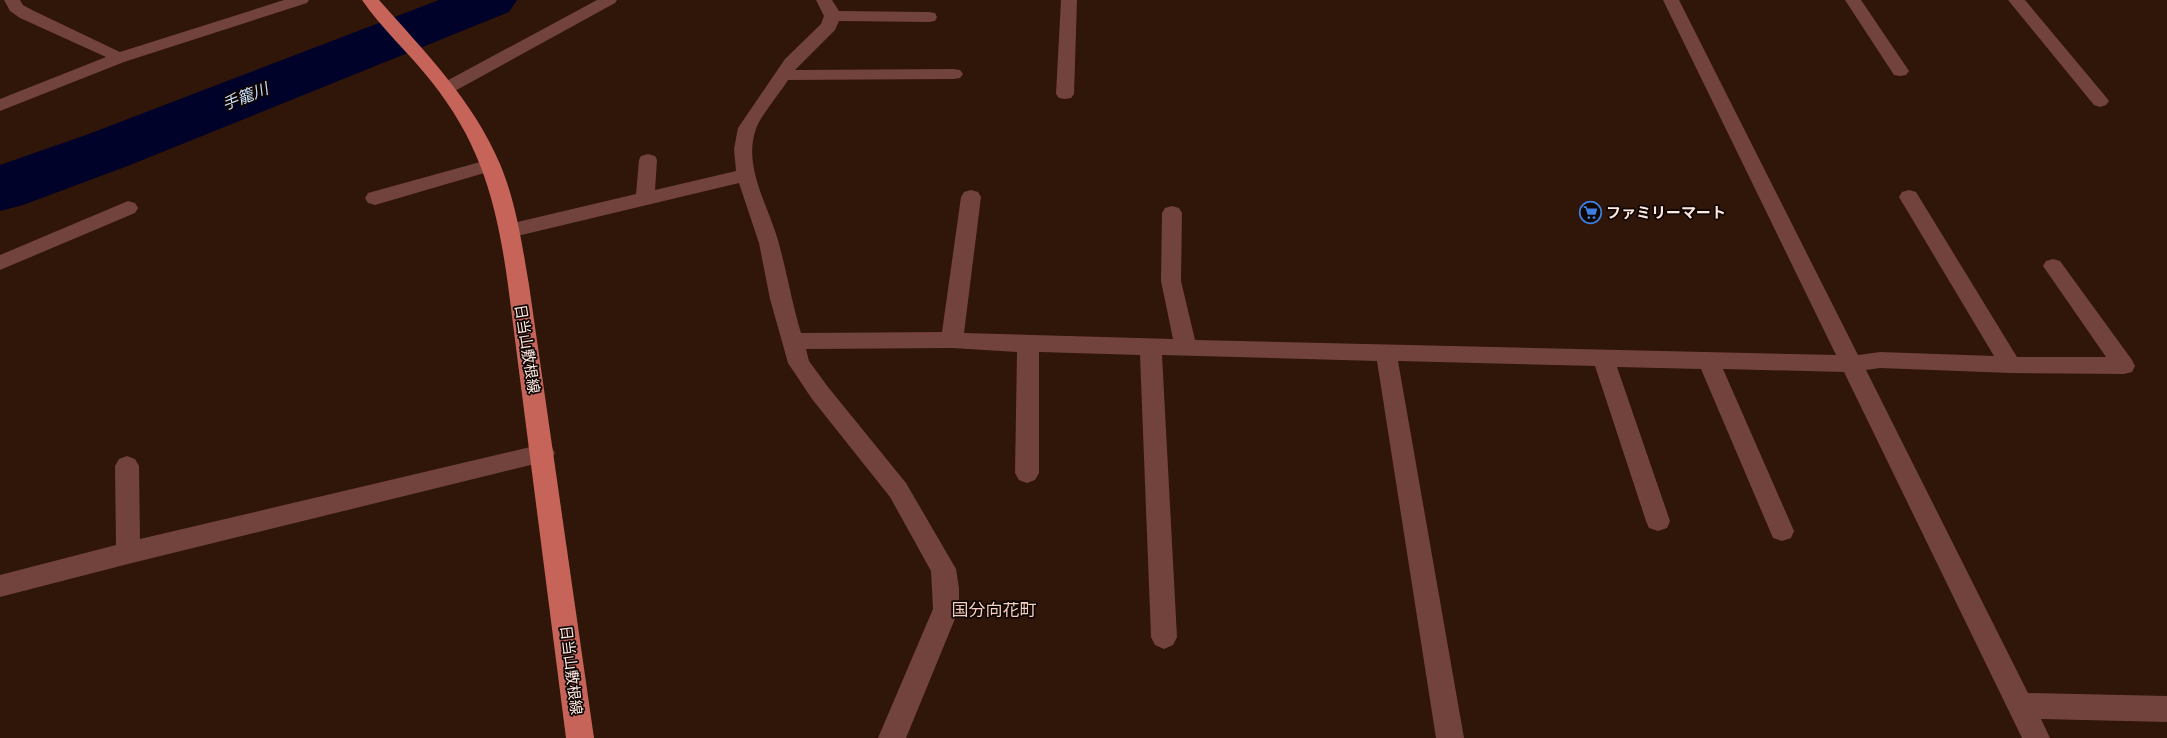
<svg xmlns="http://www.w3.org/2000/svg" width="2167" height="738" viewBox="0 0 2167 738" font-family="Karla,'Noto Sans JP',sans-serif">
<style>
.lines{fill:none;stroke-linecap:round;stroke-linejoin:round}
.river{fill:#00022a;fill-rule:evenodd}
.minor{fill:#72423d;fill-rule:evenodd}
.major{fill:#c6645a;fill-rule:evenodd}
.labels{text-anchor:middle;stroke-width:3.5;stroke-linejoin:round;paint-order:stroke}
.poi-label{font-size:15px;font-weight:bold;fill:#fce8e0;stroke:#0f0502;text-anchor:start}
.street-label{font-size:15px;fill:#fce8e0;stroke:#0f0502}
.water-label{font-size:16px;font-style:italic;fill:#c9dffc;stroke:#0f0502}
.quarter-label{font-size:17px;fill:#f5cfbf;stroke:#0f0502}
</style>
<rect width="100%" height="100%" fill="#301509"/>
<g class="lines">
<path class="river" d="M 439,0 L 517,0 L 509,12 L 130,165 L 23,205 L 0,211 L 0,165 L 86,135 Z"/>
<g class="minor">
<path d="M 4,0 L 20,0 L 23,5 L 32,10 L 120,52 L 284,0 L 309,0 L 307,3 L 124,62 L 0,111 L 0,99 L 106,57 L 20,18 L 10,11 Z"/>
<path d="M 597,0 L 617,0 L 615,3 L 453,92 L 447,93 L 441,92 L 438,88 L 441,84 Z"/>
<path d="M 816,0 L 832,0 L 839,11 L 929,12 L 935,13 L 937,17 L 935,21 L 929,22 L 839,21 L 835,30 L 795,70 L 954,69 L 960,70 L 963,74 L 960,78 L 954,79 L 788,80 C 780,93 761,115 756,129 C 742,167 770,208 779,244 C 787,273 792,303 801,333 L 942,332 L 961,197 L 964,192 L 971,190 L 978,192 L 981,197 L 964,333 L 1173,339 L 1161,281 L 1162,213 L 1165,208 L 1172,206 L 1179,208 L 1182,213 L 1181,281 L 1195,340 L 1836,355 L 1663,0 L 1679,0 L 1858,355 L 1880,352 L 1994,356 L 1899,197 L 1902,192 L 1909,190 L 1916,192 L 2017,357 L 2106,357 L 2043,266 L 2046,261 L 2053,259 L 2060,261 L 2132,360 L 2135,366 L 2132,372 L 2124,374 L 2011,373 L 1880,368 L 1866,370 L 2028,693 L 2167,696 L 2167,722 L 2041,719 L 2050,738 L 2022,738 L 1844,372 L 1723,369 L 1794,531 L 1791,538 L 1782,541 L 1773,538 L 1770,531 L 1701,369 L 1617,367 L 1670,521 L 1667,528 L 1658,531 L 1649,528 L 1646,521 L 1595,366 L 1398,361 L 1464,738 L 1436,738 L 1377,361 L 1162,355 L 1177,637 L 1173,645 L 1164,649 L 1155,645 L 1151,637 L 1140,355 L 1039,352 L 1039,473 L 1035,480 L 1027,483 L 1019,480 L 1015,473 L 1017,352 L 952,348 L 806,349 L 809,361 L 828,387 L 906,483 L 956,569 L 959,588 L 959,609 L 906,738 L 878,738 L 933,609 L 931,571 L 890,497 L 812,399 L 788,363 L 770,299 L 759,243 L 739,183 L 509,238 L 502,236 L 499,231 L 502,226 L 509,224 L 636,194 L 639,160 L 641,156 L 648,154 L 655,156 L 657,160 L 655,190 L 736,171 L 734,149 L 738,128 L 785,59 L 821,24 L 824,16 Z"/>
<path d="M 1061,0 L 1077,0 L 1074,94 L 1071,98 L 1065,99 L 1059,98 L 1056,94 Z"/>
<path d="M 1845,0 L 1861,0 L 1909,71 L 1906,75 L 1900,76 L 1894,75 Z"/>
<path d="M 2008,0 L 2025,0 L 2106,97 L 2109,101 L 2106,105 L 2100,107 L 2094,105 Z"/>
<path d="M 491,159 L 498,161 L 500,165 L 498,169 L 375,205 L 368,203 L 365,198 L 368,193 Z"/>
<path d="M 128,201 L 135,203 L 138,208 L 135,213 L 0,270 L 0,255 Z"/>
<path d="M 543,444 L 551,446 L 555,453 L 551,460 L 543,462 L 128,564 L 0,597 L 0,575 L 116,545 L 115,466 L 119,459 L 127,456 L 135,459 L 139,466 L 140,539 Z"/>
</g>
<path class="major" d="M 362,0 L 379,0 C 424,51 473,100 500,164 C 516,202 522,244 529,285 L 594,738 L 566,738 L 508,285 C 497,205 482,145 431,81 C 409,53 382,29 362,0 Z"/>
</g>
<defs>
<symbol id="supermarket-ring" viewBox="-11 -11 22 22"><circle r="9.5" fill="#0f0502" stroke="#3f7fe0" stroke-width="1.5"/><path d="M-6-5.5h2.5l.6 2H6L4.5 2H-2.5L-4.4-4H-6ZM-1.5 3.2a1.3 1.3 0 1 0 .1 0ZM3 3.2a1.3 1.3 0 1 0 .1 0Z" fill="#3f7fe0"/></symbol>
</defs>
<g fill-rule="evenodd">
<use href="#supermarket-ring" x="1578" y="200" width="25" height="25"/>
</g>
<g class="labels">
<g class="poi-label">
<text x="1606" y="218">ファミリーマート</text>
</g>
<g class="street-label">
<text transform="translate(527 349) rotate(81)" y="5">日当山敷根線</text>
<text transform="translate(571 670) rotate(83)" y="5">日当山敷根線</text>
</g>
<g class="water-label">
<text transform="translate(245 96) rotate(-21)" y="6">手籠川</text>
</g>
<g class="quarter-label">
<text x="994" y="616">国分向花町</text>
</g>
</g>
</svg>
